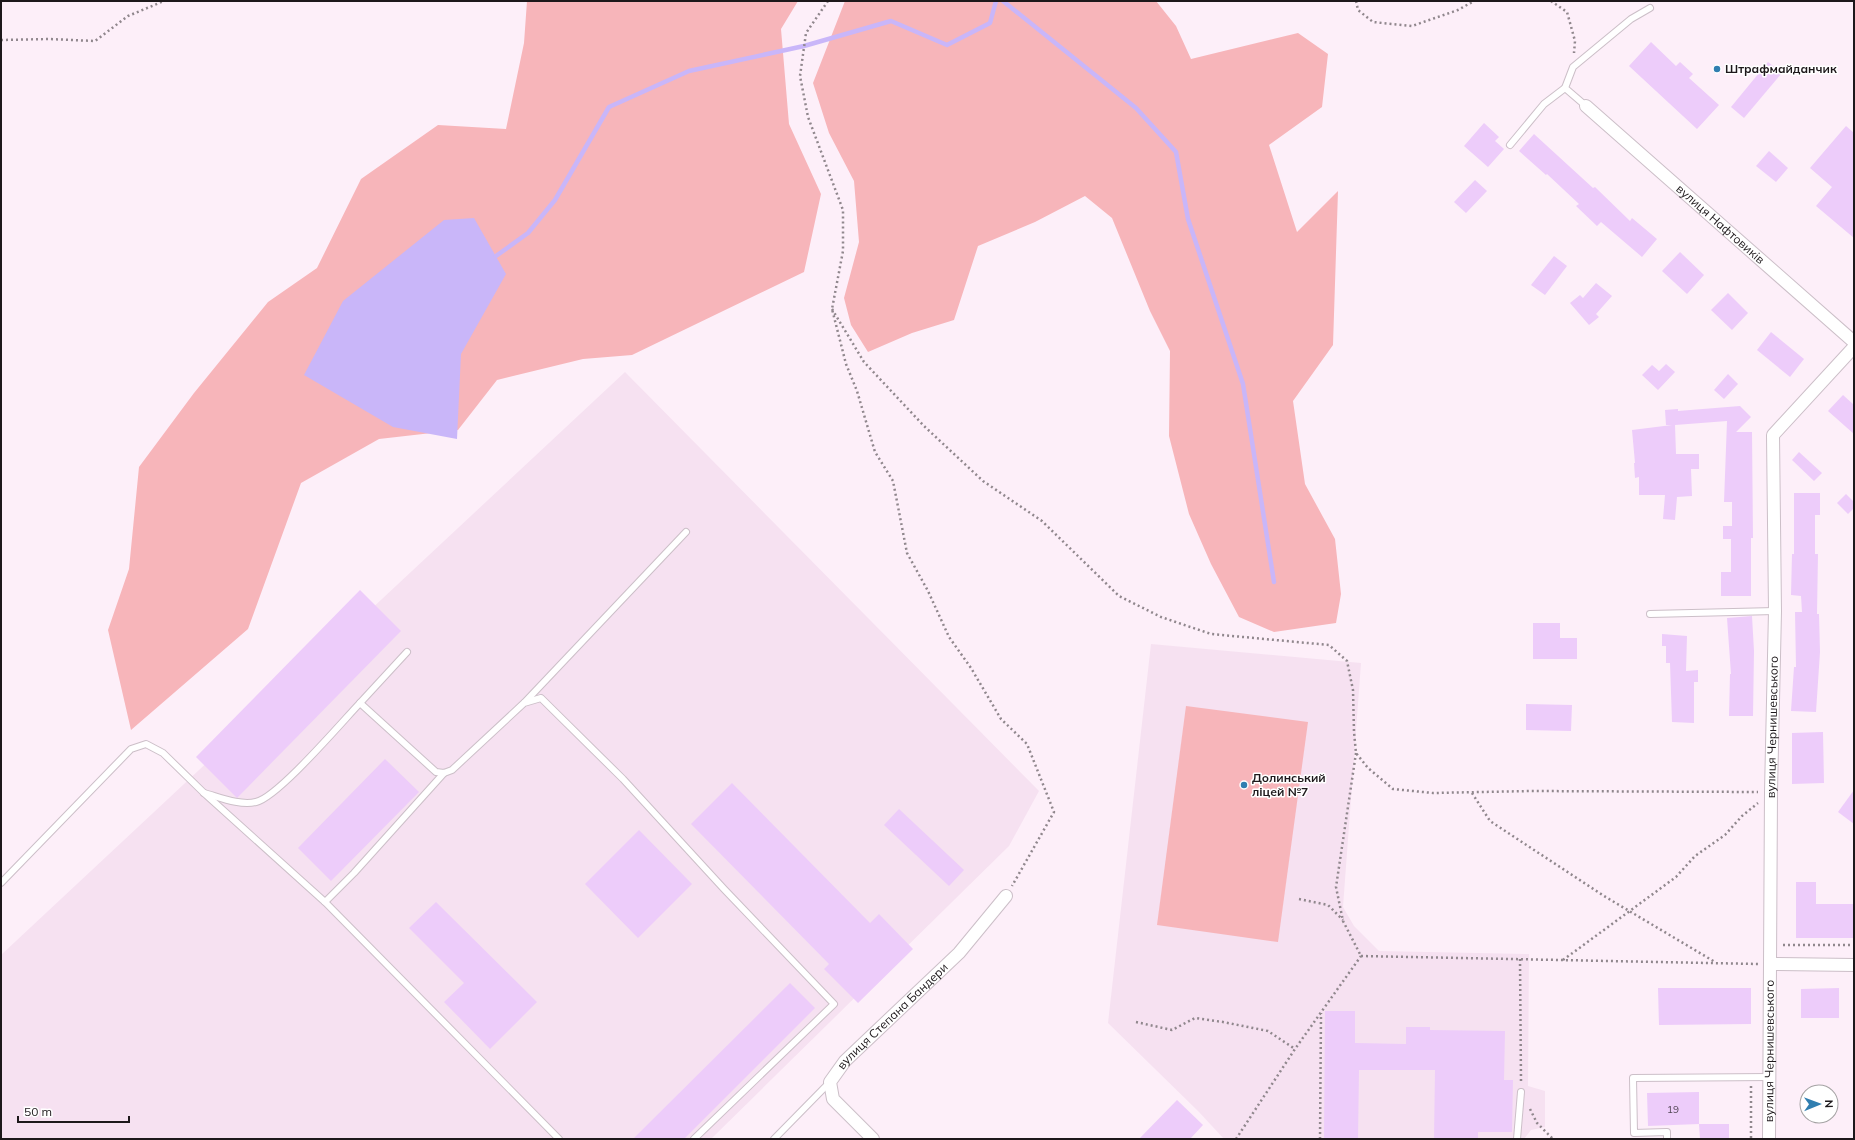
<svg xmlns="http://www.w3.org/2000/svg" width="1855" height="1140" viewBox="0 0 1855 1140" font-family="Mulish,sans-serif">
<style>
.built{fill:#f6e1f1}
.green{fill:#f7b5ba}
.water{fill:#c9b6f9}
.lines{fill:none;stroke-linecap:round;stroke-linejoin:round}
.stream{stroke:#c9b6f9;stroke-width:4.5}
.building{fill:#edccfa}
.lane-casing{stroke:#ccbfc8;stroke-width:8}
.street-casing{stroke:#ccbfc8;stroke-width:14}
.path{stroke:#90878d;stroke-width:2.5;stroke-dasharray:2 3;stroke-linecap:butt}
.lane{stroke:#fff;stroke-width:6}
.street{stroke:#fff;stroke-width:12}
.poi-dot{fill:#307eb0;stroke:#fff;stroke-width:1.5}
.labels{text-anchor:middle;stroke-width:3;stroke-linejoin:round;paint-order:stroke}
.number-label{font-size:10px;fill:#514553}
.poi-label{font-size:12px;font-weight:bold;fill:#1d181b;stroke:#fff;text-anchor:start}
.street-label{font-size:12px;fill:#1d181b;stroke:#fff}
</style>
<rect width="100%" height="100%" fill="#fdeff9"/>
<g class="built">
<path d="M 625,372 L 1039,791 L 1009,846 L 711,1139 L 1,1139 L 1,955 Z"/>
<path d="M 1151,644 L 1361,663 L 1343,907 L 1354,926 L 1379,951 L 1529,954 L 1528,1086 L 1545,1091 L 1545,1127 L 1531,1130 L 1524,1139 L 1224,1139 L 1199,1112 L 1108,1023 Z"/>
</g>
<g class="green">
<path d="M 527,1 L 798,1 L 781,29 L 789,124 L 821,194 L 804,272 L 632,355 L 583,359 L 497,380 L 458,430 L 379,439 L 301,483 L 248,629 L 131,730 L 108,630 L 129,569 L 139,467 L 194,393 L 268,302 L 317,268 L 361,179 L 438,125 L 506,129 L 524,43 Z"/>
<path d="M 845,1 L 1156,1 L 1176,26 L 1191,59 L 1298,33 L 1328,54 L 1322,107 L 1269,145 L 1297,232 L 1338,191 L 1333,345 L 1293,401 L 1305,484 L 1335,539 L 1341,594 L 1336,623 L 1274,632 L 1239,617 L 1211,564 L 1189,514 L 1169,436 L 1170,351 L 1150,311 L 1112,218 L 1085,196 L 1035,222 L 978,246 L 954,320 L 912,333 L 868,352 L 851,325 L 844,298 L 859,242 L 854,181 L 829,133 L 813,83 Z"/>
<path d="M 1186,706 L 1308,722 L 1278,942 L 1157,925 Z"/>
</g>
<path class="water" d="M 474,218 L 506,274 L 461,354 L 457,439 L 393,427 L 304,375 L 343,301 L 444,220 Z"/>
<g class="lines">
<g class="stream">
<path d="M 1003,1 L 1136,108 L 1176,152 L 1188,219 L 1243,384 L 1274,582"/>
<path d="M 496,256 L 528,233 L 555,200 L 609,107 L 689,71 L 804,46 L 891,21 L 947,45 L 990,23 L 996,1"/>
</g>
</g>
<g class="building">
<path d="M 1651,42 L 1676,66 L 1680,62 L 1693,74 L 1689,78 L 1719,105 L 1697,129 L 1629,66 Z"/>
<path d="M 1768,62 L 1782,73 L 1744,118 L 1731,107 Z"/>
<path d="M 1484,123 L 1499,137 L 1495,141 L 1504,149 L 1488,167 L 1464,146 Z"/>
<path d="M 1846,126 L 1854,133 L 1854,238 L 1816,206 L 1832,187 L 1810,168 Z"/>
<path d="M 1534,134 L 1593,188 L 1595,187 L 1630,221 L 1632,218 L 1657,239 L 1642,257 L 1601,222 L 1597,226 L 1576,206 L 1579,204 L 1547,174 L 1546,175 L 1519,151 Z"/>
<path d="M 1769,151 L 1788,168 L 1776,182 L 1756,166 Z"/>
<path d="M 1475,180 L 1487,191 L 1466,213 L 1454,202 Z"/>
<path d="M 1680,252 L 1704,275 L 1687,294 L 1662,271 Z"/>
<path d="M 1554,256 L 1567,266 L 1545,295 L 1531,285 Z"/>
<path d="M 1596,283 L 1612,296 L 1596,314 L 1599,317 L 1589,325 L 1570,303 L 1580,295 L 1583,298 Z"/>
<path d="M 1728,293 L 1748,313 L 1732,330 L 1711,310 Z"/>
<path d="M 1771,332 L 1804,359 L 1790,377 L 1757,350 Z"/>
<path d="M 1666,364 L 1675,372 L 1658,390 L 1642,375 L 1652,365 L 1659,371 Z"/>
<path d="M 1728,374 L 1738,384 L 1724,399 L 1714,390 Z"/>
<path d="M 1843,395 L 1854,405 L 1854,434 L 1828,411 Z"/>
<path d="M 1740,406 L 1751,417 L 1736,432 L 1752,432 L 1753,538 L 1751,538 L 1751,596 L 1721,596 L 1721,572 L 1731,572 L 1731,539 L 1723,539 L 1723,526 L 1732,526 L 1732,502 L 1724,502 L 1727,421 L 1675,425 L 1676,454 L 1699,454 L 1699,469 L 1691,469 L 1692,496 L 1677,497 L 1675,520 L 1663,519 L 1665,495 L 1639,495 L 1639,477 L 1635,478 L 1634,463 L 1635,463 L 1632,430 L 1672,425 L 1666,425 L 1665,410 L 1678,409 L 1678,411 Z"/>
<path d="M 1799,452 L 1822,473 L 1814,481 L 1792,460 Z"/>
<path d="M 1794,493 L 1820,493 L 1820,515 L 1815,515 L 1815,554 L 1818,554 L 1817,614 L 1819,614 L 1820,652 L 1816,712 L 1791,711 L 1794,667 L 1796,667 L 1795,612 L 1802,612 L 1801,596 L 1791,595 L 1792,554 L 1794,554 Z"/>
<path d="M 1846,494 L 1854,502 L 1854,508 L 1848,514 L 1837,503 Z"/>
<path d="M 360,590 L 401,631 L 237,798 L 196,757 Z"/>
<path d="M 1752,616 L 1754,651 L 1753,716 L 1729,716 L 1730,674 L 1731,674 L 1727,618 Z"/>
<path d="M 1533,623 L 1560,623 L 1560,638 L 1577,638 L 1577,659 L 1533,659 Z"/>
<path d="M 1662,634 L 1687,636 L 1686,671 L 1698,670 L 1698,682 L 1694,682 L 1694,723 L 1672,722 L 1670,663 L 1666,663 L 1666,646 L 1662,646 Z"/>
<path d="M 1526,704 L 1572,705 L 1571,731 L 1526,730 Z"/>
<path d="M 1823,732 L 1824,783 L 1792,784 L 1792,733 Z"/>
<path d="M 385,759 L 419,792 L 331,881 L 298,848 Z"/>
<path d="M 732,783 L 870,923 L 879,914 L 913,949 L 858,1003 L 824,969 L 829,964 L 691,824 Z"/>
<path d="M 1854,790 L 1854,824 L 1838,812 Z"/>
<path d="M 899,809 L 964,870 L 949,886 L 884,825 Z"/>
<path d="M 639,830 L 692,884 L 638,938 L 585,884 Z"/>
<path d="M 1796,882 L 1816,882 L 1816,904 L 1854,904 L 1854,938 L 1796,938 Z"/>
<path d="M 436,902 L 537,1002 L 490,1049 L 444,1002 L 464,983 L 409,928 Z"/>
<path d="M 790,983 L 815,1008 L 684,1139 L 633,1139 Z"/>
<path d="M 1658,988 L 1751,988 L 1751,1024 L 1659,1025 Z"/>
<path d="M 1839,988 L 1839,1018 L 1801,1018 L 1801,989 Z"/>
<path d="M 1325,1011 L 1355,1011 L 1355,1043 L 1406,1044 L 1406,1027 L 1430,1027 L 1430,1030 L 1505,1031 L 1504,1080 L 1513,1080 L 1512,1132 L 1478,1132 L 1478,1139 L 1434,1139 L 1435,1070 L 1359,1070 L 1358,1139 L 1324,1139 Z"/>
<path d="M 1699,1092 L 1699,1124 L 1648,1126 L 1647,1093 Z"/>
<path d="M 1177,1100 L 1203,1125 L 1190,1139 L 1139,1139 Z"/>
<path d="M 1699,1124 L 1729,1124 L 1729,1139 L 1700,1139 Z"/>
</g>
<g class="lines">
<defs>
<g id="lane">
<path d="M 1586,106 L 1565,88 L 1573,67 L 1631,19 L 1650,8"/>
<path d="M 1510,145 L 1544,104 L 1565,88"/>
<path d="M 1650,614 L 1775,611"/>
<path d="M 525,702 L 686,532"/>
<path d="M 360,703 L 407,652"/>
<path d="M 204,793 C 219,797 240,806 256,802 C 278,797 341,723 360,703 L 436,772 L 444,773 L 452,770 L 524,703 L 541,698 L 623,779 L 724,889 L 834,1004 L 694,1139"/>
<path d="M 1,883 L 131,749 L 146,744 L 163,753 L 204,793 L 325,902 L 559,1139"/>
<path d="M 325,902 L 354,873 L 444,773"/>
<path d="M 774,1139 L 830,1082"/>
<path d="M 1517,1139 L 1521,1092"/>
<path d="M 1667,1139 L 1667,1132 L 1634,1133 L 1633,1078 L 1770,1077"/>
</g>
<g id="street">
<path id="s1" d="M 1586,106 L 1854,342"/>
<path d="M 1770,964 L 1854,965"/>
<path id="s2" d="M 873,1139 L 833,1099 L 830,1082 L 845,1061 L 959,953 L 1006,896"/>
<path id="s3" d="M 1769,1139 L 1771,792 L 1775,611 L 1773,435 L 1854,347"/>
</g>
</defs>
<use href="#lane" class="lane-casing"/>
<use href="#street" class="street-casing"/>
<g class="path">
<path d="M 828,1 L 806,33 L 800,76 L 808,117 L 843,210 L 843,251 L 832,309 L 846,364 L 857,391 L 875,452 L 893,481 L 907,553 L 928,591 L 949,637 L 971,668 L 1001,719 L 1027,744 L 1054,812 L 1012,886"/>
<path d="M 1356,1 L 1358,10 L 1373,22 L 1412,26 L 1458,10 L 1474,1"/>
<path d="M 1551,1 L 1567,12 L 1575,41 L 1574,53"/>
<path d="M 1,40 L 49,39 L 95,41 L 128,16 L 164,1"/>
<path d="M 832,309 L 864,362 L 924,426 L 983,481 L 1042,521 L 1119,596 L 1161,617 L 1211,634 L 1329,645 L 1347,661 L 1353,690 L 1354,732 L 1356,753 L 1368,768 L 1393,789 L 1433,793 L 1530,791 L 1758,792"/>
<path d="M 1356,753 L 1336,887 L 1343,921 L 1361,956"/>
<path d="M 1472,793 L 1490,821 L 1604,896 L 1715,962"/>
<path d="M 1299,899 L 1328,905 L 1343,920"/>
<path d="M 1783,945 L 1854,945"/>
<path d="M 1361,956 L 1758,964"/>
<path d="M 1520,959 L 1521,1082"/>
<path d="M 1563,960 L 1676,877 L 1695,856 L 1725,835 L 1742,816 L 1758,803"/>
<path d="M 1136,1022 L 1172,1030 L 1195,1018 L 1223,1022 L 1268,1031 L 1295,1049"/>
<path d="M 1751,1086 L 1751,1139"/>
<path d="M 1530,1109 L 1537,1123 L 1553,1139"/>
<path d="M 1236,1139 L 1295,1049 L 1361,956"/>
<path d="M 1320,1139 L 1321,1013"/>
</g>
<use href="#lane" class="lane"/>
<use href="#street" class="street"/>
</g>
<g class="poi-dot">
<circle cx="1717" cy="69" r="4"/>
<circle cx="1244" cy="785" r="4"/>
</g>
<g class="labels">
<g class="number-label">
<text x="1673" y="1113">19</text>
</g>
<g class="poi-label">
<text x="1725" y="73">Штрафмайданчик</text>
<text x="1252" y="782">Долинський<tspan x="1252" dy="14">ліцей №7</tspan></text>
</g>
<g class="street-label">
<text dy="4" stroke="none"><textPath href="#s1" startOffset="179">вулиця Нафтовиків</textPath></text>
<text dy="4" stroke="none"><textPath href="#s3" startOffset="412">вулиця Чернишевського</textPath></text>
<text dy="4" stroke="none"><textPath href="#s2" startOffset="165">вулиця Степана Бандери</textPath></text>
<text dy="4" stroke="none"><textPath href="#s3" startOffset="88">вулиця Чернишевського</textPath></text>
</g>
</g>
<rect width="1855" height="1140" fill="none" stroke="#1d181b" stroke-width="4"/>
<g transform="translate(1819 1104) rotate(89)"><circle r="19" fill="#ffffff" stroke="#a5a3a4"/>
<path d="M0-3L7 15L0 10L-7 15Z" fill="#307eb0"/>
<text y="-6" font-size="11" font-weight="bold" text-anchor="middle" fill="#1d181b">N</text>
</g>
<path d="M18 1116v6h111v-6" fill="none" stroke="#1d181b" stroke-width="2"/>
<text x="24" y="1116" font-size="12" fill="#1d181b" stroke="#ffffff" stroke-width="3" paint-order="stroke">50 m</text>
</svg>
